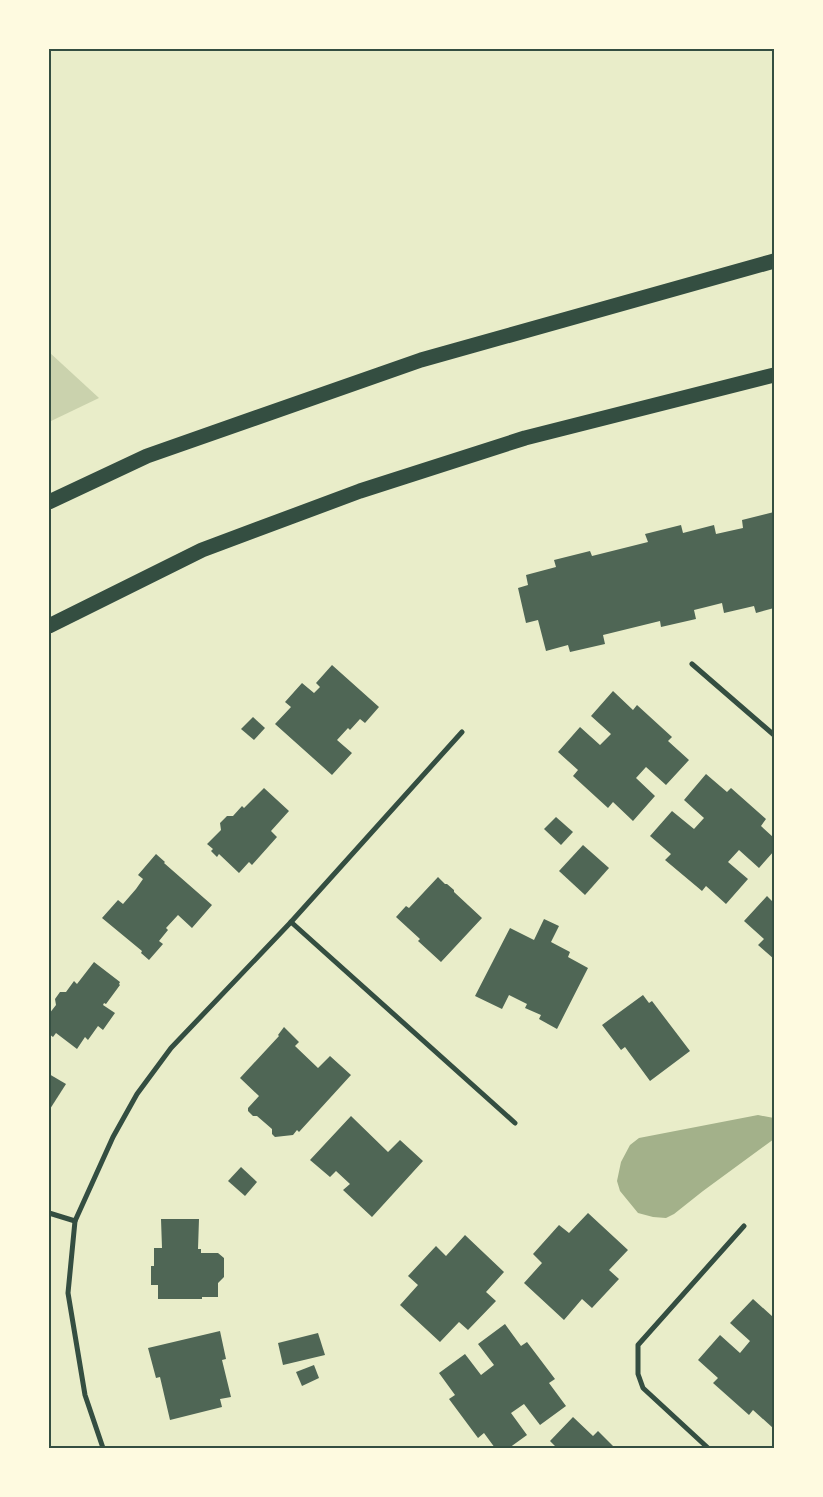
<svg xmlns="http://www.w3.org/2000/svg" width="823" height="1497" viewBox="0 0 823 1497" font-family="Georgia,serif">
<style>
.green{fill:#cad2ad}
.water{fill:#a3b18a}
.building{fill:#4f6655}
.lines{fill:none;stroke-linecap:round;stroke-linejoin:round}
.minor{stroke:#344e41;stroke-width:5}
.motorway{stroke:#344e41;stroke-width:15}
.neatline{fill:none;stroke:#344e41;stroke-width:2}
</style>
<rect width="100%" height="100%" fill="#e9edc9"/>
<path class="green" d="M 49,352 L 99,398 L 49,422 Z"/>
<path class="water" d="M 758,1115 L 774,1118 L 774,1139 L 703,1191 L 674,1214 L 666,1218 L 653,1217 L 638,1213 L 620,1191 L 617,1181 L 621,1162 L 630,1145 L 639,1138 Z"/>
<g class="building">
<path d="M 774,512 L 774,608 L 756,613 L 754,606 L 724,613 L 722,603 L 694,610 L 696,619 L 661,627 L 660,621 L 603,635 L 605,644 L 570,652 L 568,645 L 546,651 L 538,620 L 526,623 L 518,588 L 528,585 L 526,575 L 556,567 L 554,560 L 590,551 L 592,556 L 648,542 L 645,534 L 681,525 L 683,533 L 714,525 L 716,534 L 743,528 L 742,520 Z"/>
<path d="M 332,665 L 379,707 L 365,723 L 360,719 L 350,730 L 348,728 L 337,740 L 352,753 L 332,775 L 275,724 L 291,707 L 285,702 L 302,683 L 314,693 L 320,687 L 316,683 Z"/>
<path d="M 613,691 L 633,710 L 637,705 L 672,737 L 668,741 L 689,760 L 666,785 L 646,767 L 636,778 L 655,796 L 633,821 L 613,802 L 608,808 L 573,776 L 578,770 L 558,752 L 580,727 L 600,745 L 611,734 L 591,716 Z"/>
<path d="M 253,717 L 265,728 L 254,740 L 241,729 Z"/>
<path d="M 706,774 L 727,792 L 731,788 L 766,819 L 761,826 L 774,838 L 774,851 L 759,868 L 739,850 L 728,862 L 748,879 L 726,904 L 706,886 L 702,891 L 665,860 L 671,854 L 650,836 L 672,811 L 694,829 L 704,818 L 684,800 Z"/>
<path d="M 264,788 L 289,811 L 271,831 L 277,837 L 252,865 L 249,862 L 239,873 L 219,854 L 217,857 L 211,851 L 213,849 L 207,844 L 221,830 L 220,823 L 227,816 L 233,816 L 242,806 L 244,808 Z"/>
<path d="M 556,817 L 573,832 L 561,845 L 544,829 Z"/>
<path d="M 583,845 L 609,868 L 585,895 L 559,871 Z"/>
<path d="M 156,854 L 165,862 L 164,863 L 212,905 L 192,928 L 178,915 L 166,928 L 168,930 L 159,941 L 163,944 L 149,960 L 141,953 L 142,951 L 102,918 L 118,900 L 123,904 L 136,889 L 143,879 L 138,875 Z"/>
<path d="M 438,877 L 445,884 L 447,884 L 454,890 L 454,892 L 482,918 L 441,962 L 418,941 L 420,939 L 396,917 L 406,906 L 409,908 Z"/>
<path d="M 767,896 L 774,903 L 774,959 L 758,945 L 764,939 L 744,921 Z"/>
<path d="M 544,919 L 559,926 L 551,942 L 570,952 L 568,957 L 588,968 L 557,1029 L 539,1019 L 541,1015 L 525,1008 L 527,1004 L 509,995 L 502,1009 L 475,996 L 510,928 L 534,940 Z"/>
<path d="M 94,962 L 120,982 L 119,984 L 120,985 L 106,1004 L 104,1003 L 103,1005 L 115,1013 L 103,1030 L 98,1026 L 88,1040 L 85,1037 L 77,1049 L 56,1033 L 53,1037 L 49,1034 L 50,1028 L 49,1027 L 49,1014 L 56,1005 L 55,999 L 60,992 L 66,992 L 74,981 L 77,984 Z"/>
<path d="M 643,995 L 649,1003 L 652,1001 L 690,1051 L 650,1081 L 625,1047 L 621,1050 L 602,1025 Z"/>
<path d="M 284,1027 L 299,1042 L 295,1046 L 318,1068 L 330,1056 L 351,1075 L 299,1132 L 297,1130 L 293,1135 L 275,1137 L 272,1134 L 272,1129 L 257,1116 L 253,1116 L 248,1111 L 248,1108 L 259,1096 L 240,1078 L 279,1036 L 278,1035 Z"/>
<path d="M 49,1074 L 66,1084 L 50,1109 L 49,1108 Z"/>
<path d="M 351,1116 L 388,1152 L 400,1140 L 423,1161 L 372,1217 L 343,1190 L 350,1184 L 336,1171 L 330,1177 L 310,1160 Z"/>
<path d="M 241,1167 L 257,1182 L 245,1196 L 228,1181 Z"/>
<path d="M 588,1213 L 628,1250 L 609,1270 L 619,1279 L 592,1308 L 582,1299 L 564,1320 L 524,1283 L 542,1263 L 533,1254 L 559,1225 L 569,1233 Z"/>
<path d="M 161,1219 L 199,1219 L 198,1249 L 201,1249 L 201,1253 L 218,1253 L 224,1258 L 224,1277 L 218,1283 L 218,1297 L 202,1297 L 202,1299 L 158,1299 L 158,1285 L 151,1285 L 151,1266 L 154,1266 L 154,1248 L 162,1248 Z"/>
<path d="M 465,1235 L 504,1272 L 486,1292 L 496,1301 L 468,1330 L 459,1322 L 440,1342 L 400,1305 L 418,1285 L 408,1276 L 436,1246 L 446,1256 Z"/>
<path d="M 753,1299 L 773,1317 L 774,1315 L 774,1427 L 773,1428 L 753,1410 L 749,1415 L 713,1383 L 718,1378 L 698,1360 L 720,1335 L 740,1353 L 750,1341 L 730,1323 Z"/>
<path d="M 505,1324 L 521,1346 L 527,1342 L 555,1379 L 549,1383 L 566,1406 L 540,1425 L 524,1404 L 511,1413 L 527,1435 L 509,1448 L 495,1448 L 484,1433 L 478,1438 L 449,1399 L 455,1395 L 439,1373 L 465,1354 L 481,1375 L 494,1365 L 478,1344 Z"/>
<path d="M 220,1331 L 226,1359 L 222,1360 L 231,1397 L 220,1399 L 222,1407 L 170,1420 L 160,1377 L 156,1378 L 148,1348 Z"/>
<path d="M 318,1333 L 325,1355 L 283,1365 L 278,1343 Z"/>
<path d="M 314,1365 L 319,1378 L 302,1386 L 296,1372 Z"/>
<path d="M 573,1417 L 593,1436 L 598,1431 L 615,1448 L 557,1448 L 550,1441 Z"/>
</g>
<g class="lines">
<g class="minor">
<path d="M 692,664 L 774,735"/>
<path d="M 291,922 L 515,1123"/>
<path d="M 49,1213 L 75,1221"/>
<path d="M 103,1448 L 85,1395 L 68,1293 L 75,1221 L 113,1137 L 137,1094 L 171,1048 L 291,922 L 462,732"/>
<path d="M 708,1448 L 643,1388 L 638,1374 L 638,1345 L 744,1226"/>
</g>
<g class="motorway">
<path d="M 49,502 L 147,456 L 421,360 L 774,261"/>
<path d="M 49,626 L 202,550 L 360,491 L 525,438 L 774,375"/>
</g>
</g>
<rect width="823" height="1497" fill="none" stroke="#fefae0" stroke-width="100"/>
<rect x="50" y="50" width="723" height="1397" class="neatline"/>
</svg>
